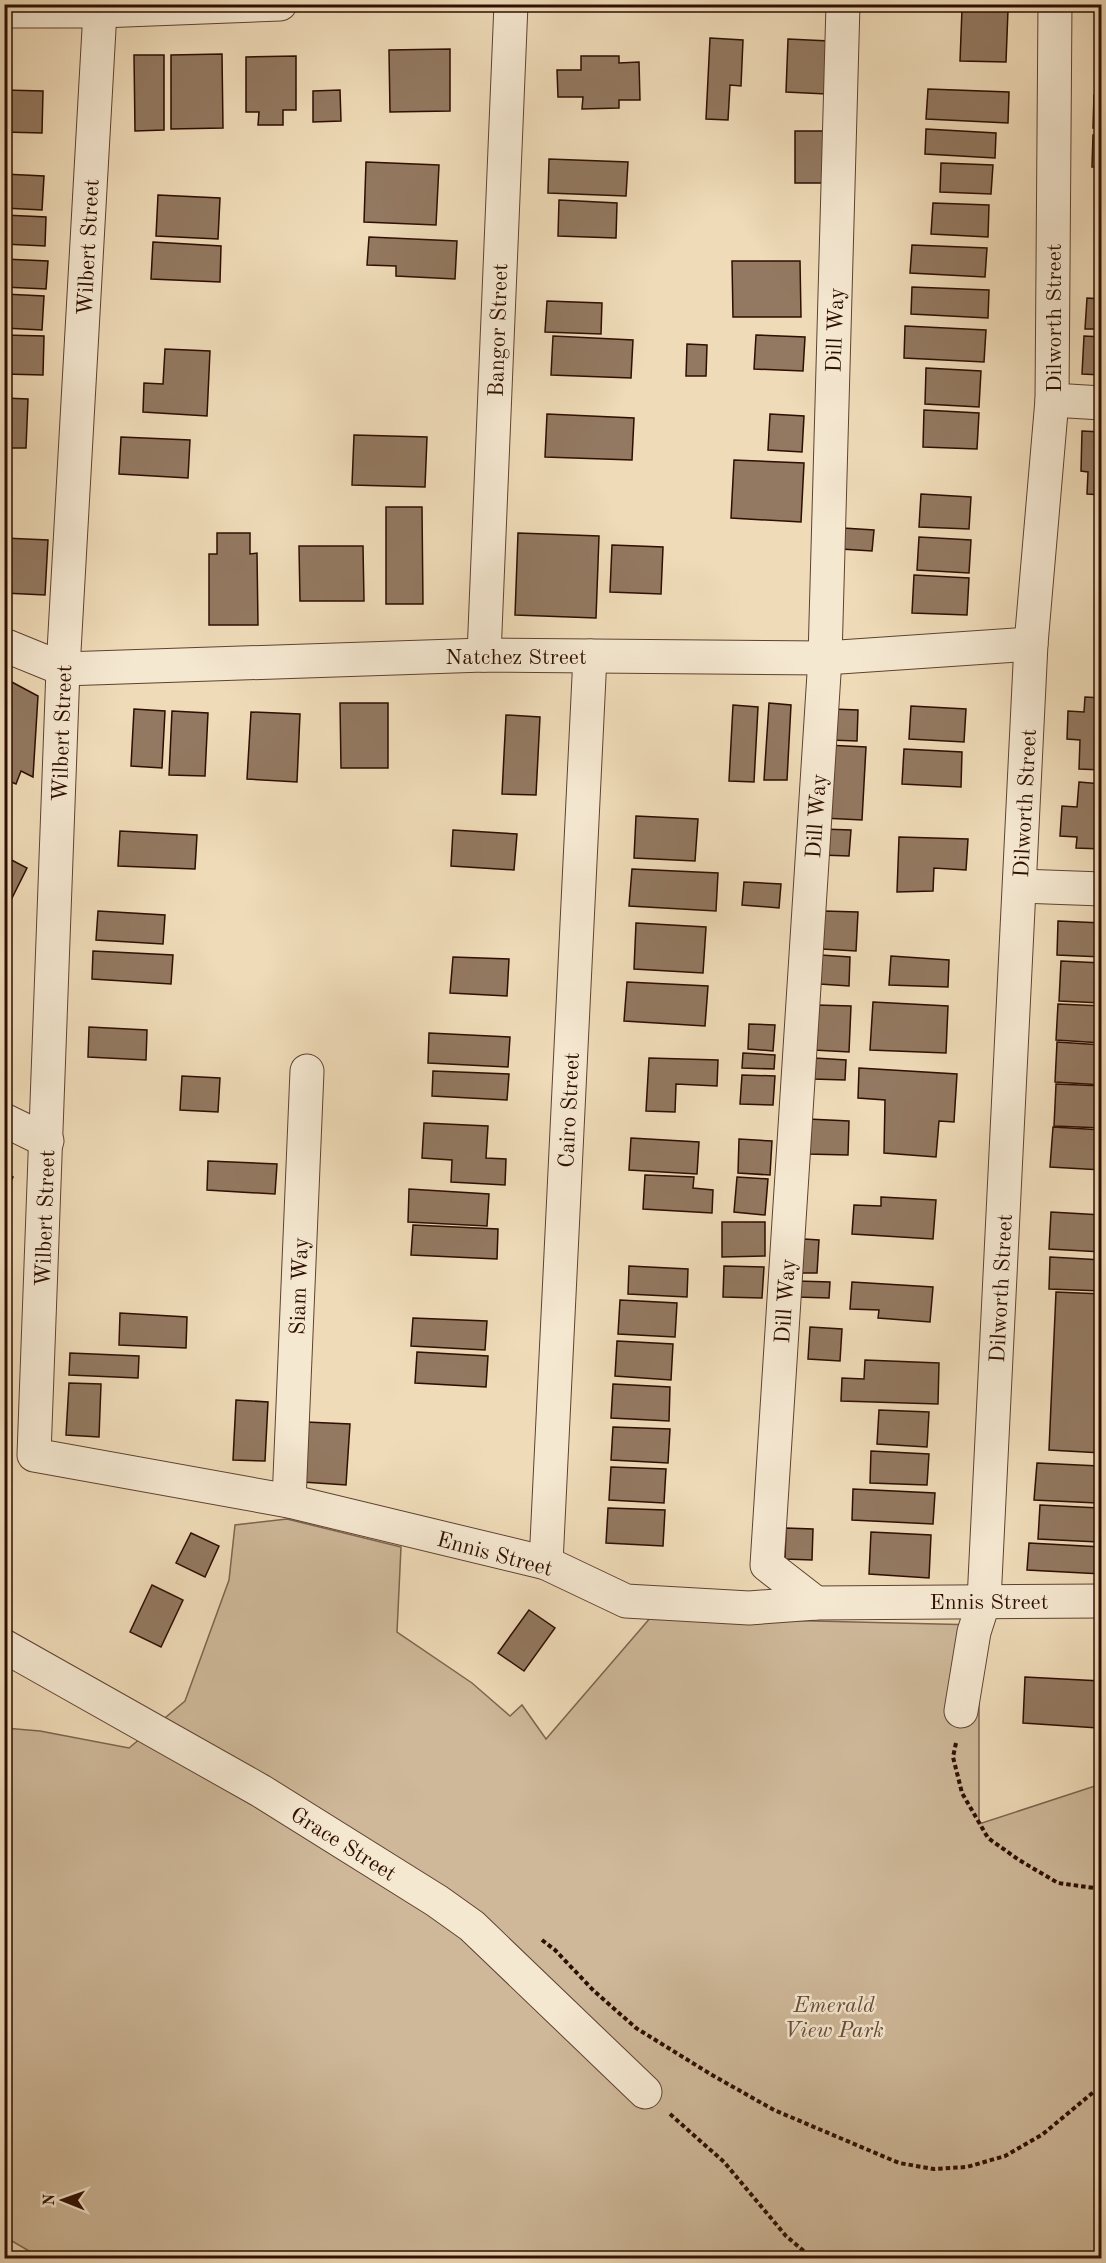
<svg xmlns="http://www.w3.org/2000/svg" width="1106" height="2263" viewBox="0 0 1106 2263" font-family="'Old Standard TT',serif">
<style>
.green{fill:#ceb899;stroke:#7e634e;stroke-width:1.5}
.building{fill:#937961;stroke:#2f0e02;stroke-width:1.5}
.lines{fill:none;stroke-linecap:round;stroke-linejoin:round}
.minor-casing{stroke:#5f4130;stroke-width:35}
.path{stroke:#2f0e02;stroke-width:4;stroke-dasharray:4.5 3;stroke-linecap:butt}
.minor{stroke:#f5e8d1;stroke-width:33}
.labels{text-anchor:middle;stroke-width:5;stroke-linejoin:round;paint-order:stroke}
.street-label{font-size:22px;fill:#2f0e02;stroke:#f5e8d1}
.park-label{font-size:22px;font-style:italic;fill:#674a37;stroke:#f5e8d1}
</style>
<rect width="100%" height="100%" fill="#efdbb8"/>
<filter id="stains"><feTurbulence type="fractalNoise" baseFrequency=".00333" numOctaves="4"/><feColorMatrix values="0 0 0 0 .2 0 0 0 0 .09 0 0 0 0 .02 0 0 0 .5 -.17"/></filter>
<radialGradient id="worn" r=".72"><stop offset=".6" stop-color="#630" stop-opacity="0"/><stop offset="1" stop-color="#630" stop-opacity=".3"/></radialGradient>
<path class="green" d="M 287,1519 L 401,1547 L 397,1632 L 472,1683 L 510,1716 L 522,1705 L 546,1739 L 651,1617 L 979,1625 L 979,1824 L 1101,1784 L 1101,2258 L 41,2258 L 5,2237 L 4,1914 L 7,1907 L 5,1901 L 5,1728 L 40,1731 L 129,1748 L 185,1701 L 229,1580 L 235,1525 Z"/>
<g class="building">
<path d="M 962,9 L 1008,10 L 1006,62 L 960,61 Z"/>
<path d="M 710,38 L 743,40 L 741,86 L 730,85 L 728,120 L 706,119 Z"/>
<path d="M 788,39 L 829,41 L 826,94 L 786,92 Z"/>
<path d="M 450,49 L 450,111 L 390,112 L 389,50 Z"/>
<path d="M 1096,53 L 1102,53 L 1102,85 L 1095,85 Z"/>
<path d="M 222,54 L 223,128 L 171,129 L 171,55 Z"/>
<path d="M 134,55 L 164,55 L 164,130 L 135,131 Z"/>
<path d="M 296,56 L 296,110 L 283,110 L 283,125 L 258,125 L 259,112 L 246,112 L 246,57 Z"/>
<path d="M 581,56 L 619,56 L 619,63 L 639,62 L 640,100 L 619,100 L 619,108 L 582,109 L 583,97 L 558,97 L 557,70 L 581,70 Z"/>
<path d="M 928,89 L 1009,92 L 1008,123 L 926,119 Z"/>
<path d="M 4,90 L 43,91 L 42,133 L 4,132 Z"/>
<path d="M 340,90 L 341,121 L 313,122 L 313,91 Z"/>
<path d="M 1094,95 L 1102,95 L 1102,128 L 1093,128 Z"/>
<path d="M 926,129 L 996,133 L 995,158 L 925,154 Z"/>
<rect x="795" y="131" width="29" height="52"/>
<path d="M 1093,135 L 1102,136 L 1102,167 L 1092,167 Z"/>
<path d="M 549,159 L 628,162 L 626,196 L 548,193 Z"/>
<path d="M 366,162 L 439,165 L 436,225 L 364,222 Z"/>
<path d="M 941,163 L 993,165 L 991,194 L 940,192 Z"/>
<path d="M 4,174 L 44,176 L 42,210 L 4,208 Z"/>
<path d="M 1097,174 L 1102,174 L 1102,210 L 1096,210 Z"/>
<path d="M 158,195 L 220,198 L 218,239 L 156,236 Z"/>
<path d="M 559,200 L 617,203 L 616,238 L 558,236 Z"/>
<path d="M 933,203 L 989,205 L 988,237 L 931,234 Z"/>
<path d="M 4,215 L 46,217 L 45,246 L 4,244 Z"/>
<path d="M 1099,223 L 1102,223 L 1102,290 L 1096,289 Z"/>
<path d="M 369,237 L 457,241 L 455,279 L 396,276 L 396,266 L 367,265 Z"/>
<path d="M 153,242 L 221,246 L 220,282 L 151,279 Z"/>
<path d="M 912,245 L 987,248 L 985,277 L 910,273 Z"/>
<path d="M 4,259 L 48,261 L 46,289 L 4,287 Z"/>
<path d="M 732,261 L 800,261 L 801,317 L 733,317 Z"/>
<path d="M 912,287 L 989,290 L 988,318 L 911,314 Z"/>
<path d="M 4,294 L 44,296 L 42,330 L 4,328 Z"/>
<path d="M 1087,298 L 1102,299 L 1102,329 L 1085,329 Z"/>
<path d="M 547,301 L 602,303 L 601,334 L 545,332 Z"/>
<path d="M 905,326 L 986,330 L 984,362 L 904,358 Z"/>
<path d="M 4,335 L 44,336 L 43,375 L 4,374 Z"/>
<path d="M 756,335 L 805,337 L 803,371 L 754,369 Z"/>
<path d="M 553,336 L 633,340 L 631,378 L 551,375 Z"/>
<path d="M 1084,336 L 1102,337 L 1102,375 L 1082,374 Z"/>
<path d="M 687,344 L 707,345 L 706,376 L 686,376 Z"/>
<path d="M 165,349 L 210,351 L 207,416 L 143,412 L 144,383 L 163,384 Z"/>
<path d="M 926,368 L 981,371 L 979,407 L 925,404 Z"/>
<path d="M 4,398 L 28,399 L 26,448 L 4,448 Z"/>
<path d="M 924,410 L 979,413 L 977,449 L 923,447 Z"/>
<path d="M 547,414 L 634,418 L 632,460 L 545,457 Z"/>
<path d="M 770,414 L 804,416 L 802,452 L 768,450 Z"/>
<path d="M 1082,431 L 1102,432 L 1102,495 L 1087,494 L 1088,472 L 1081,471 Z"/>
<path d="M 354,435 L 427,437 L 425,487 L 352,485 Z"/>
<path d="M 121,437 L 190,440 L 188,478 L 119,474 Z"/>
<path d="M 734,460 L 804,463 L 801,522 L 731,518 Z"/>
<path d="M 921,494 L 971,497 L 969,529 L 919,527 Z"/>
<path d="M 386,507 L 422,507 L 423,604 L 386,604 Z"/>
<path d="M 843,528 L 874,530 L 872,551 L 841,549 Z"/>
<path d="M 217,533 L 250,533 L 250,554 L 257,553 L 258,625 L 209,625 L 209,554 L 217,554 Z"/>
<path d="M 518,533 L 599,536 L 596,618 L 515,615 Z"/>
<path d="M 919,537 L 971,540 L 969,573 L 917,570 Z"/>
<path d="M 4,538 L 48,540 L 45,595 L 4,593 Z"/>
<path d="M 612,545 L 663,547 L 661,594 L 610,592 Z"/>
<path d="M 299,546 L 363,546 L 364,601 L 300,601 Z"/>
<path d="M 914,575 L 969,578 L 967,615 L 912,613 Z"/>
<path d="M 8,680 L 38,696 L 33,777 L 21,771 L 16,784 L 4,779 L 4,687 Z"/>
<path d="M 1085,697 L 1102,698 L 1102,770 L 1079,769 L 1080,740 L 1067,739 L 1068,711 L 1084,712 Z"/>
<path d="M 340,703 L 388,703 L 388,768 L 341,768 Z"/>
<path d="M 769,703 L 791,705 L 787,780 L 764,780 Z"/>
<path d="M 733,705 L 758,707 L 754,782 L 729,781 Z"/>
<path d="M 911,706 L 966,709 L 964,742 L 909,739 Z"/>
<path d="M 134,709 L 165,711 L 162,768 L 131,766 Z"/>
<path d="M 832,709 L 858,710 L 857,741 L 830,740 Z"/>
<path d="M 172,711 L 208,713 L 205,776 L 169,775 Z"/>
<path d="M 251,712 L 300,714 L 297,782 L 247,779 Z"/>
<path d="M 506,715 L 540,717 L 536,795 L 502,794 Z"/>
<path d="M 826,745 L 866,747 L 862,820 L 823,818 Z"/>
<path d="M 904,749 L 962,752 L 961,787 L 902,784 Z"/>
<path d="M 1079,782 L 1102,784 L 1102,849 L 1076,848 L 1077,837 L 1060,836 L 1062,806 L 1077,807 Z"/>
<path d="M 636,816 L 698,819 L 695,861 L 634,858 Z"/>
<path d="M 822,829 L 851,830 L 849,856 L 821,855 Z"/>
<path d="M 453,830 L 517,834 L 514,870 L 451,866 Z"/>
<path d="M 120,831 L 197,835 L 195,869 L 118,866 Z"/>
<path d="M 899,837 L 968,839 L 966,870 L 934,868 L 933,891 L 897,892 Z"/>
<path d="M 4,856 L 27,868 L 8,906 L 4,904 Z"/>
<path d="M 632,869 L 718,873 L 716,911 L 629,906 Z"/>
<path d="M 744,882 L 781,884 L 779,908 L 742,905 Z"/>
<path d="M 98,911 L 165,915 L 163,944 L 96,940 Z"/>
<path d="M 824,911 L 858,912 L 856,951 L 822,949 Z"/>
<path d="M 1058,921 L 1102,923 L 1102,957 L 1057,955 Z"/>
<path d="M 636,923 L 706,927 L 703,973 L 634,969 Z"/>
<path d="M 93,951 L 173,955 L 171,984 L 92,979 Z"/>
<path d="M 821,955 L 850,957 L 849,986 L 820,984 Z"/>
<path d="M 891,956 L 949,960 L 948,987 L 889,985 Z"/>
<path d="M 453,957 L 509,959 L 507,996 L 450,993 Z"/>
<path d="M 1061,961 L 1102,963 L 1102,1003 L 1059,1001 Z"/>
<path d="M 627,982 L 708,986 L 705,1026 L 624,1021 Z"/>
<path d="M 873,1002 L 948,1006 L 946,1053 L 870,1050 Z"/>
<path d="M 1058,1004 L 1102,1006 L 1102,1043 L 1056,1040 Z"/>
<path d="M 816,1005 L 851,1006 L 849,1052 L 814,1050 Z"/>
<path d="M 749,1024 L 775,1025 L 773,1051 L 748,1049 Z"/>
<path d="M 89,1027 L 147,1030 L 146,1060 L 88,1057 Z"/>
<path d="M 429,1033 L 510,1037 L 508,1067 L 428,1063 Z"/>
<path d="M 1057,1042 L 1102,1045 L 1102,1085 L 1055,1082 Z"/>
<path d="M 743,1053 L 775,1055 L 774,1069 L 742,1068 Z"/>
<path d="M 649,1058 L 718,1060 L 717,1086 L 676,1084 L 675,1112 L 646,1111 Z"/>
<path d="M 814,1058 L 846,1060 L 845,1080 L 813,1079 Z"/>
<path d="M 859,1068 L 957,1074 L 954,1122 L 939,1121 L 936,1157 L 884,1153 L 885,1100 L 858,1098 Z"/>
<path d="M 433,1071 L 509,1074 L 507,1100 L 432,1096 Z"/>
<path d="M 742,1075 L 775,1076 L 773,1105 L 740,1104 Z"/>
<path d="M 182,1076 L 220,1078 L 218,1112 L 180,1110 Z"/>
<path d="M 1056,1084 L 1102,1086 L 1102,1128 L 1054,1126 Z"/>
<path d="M 808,1119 L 849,1121 L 848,1155 L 807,1154 Z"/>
<path d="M 424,1123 L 488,1126 L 486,1158 L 506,1159 L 505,1185 L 451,1182 L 452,1160 L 422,1158 Z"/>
<path d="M 1053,1127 L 1102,1130 L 1102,1170 L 1050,1167 Z"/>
<path d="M 631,1138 L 699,1142 L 697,1174 L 629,1170 Z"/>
<path d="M 739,1139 L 772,1141 L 770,1175 L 738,1173 Z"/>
<path d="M 208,1161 L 277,1164 L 275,1194 L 207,1190 Z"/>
<path d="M 4,1172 L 13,1177 L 4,1195 Z"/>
<path d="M 645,1175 L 694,1177 L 693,1188 L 713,1190 L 712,1213 L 643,1209 Z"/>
<path d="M 737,1177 L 768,1179 L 765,1215 L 734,1212 Z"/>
<path d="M 409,1189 L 489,1194 L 487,1226 L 408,1222 Z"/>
<path d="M 881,1197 L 936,1200 L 933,1239 L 852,1234 L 854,1205 L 881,1206 Z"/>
<path d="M 1051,1212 L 1102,1215 L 1102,1252 L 1049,1249 Z"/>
<path d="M 722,1222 L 765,1222 L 765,1256 L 722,1257 Z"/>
<path d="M 413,1225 L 498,1229 L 497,1259 L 411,1255 Z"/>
<path d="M 804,1239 L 819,1240 L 817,1273 L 802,1273 Z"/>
<path d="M 1050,1257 L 1102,1260 L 1102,1291 L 1049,1289 Z"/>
<path d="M 629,1266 L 688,1269 L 687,1297 L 628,1294 Z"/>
<path d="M 724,1266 L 764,1267 L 762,1298 L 723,1297 Z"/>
<path d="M 797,1281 L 830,1282 L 829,1298 L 796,1297 Z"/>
<path d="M 852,1282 L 933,1287 L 930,1322 L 878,1318 L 879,1310 L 850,1309 Z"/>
<path d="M 1056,1292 L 1102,1294 L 1102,1453 L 1049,1450 Z"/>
<path d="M 620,1300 L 677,1303 L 675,1337 L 618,1334 Z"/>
<path d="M 120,1313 L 187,1317 L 186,1348 L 119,1345 Z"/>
<path d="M 413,1318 L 487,1321 L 485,1350 L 411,1346 Z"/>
<path d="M 810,1327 L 842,1329 L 840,1361 L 808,1359 Z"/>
<path d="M 617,1341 L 673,1344 L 671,1380 L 615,1376 Z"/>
<path d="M 417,1352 L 488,1356 L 486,1387 L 415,1383 Z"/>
<path d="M 70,1353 L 139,1356 L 138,1378 L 69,1375 Z"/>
<path d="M 865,1360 L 939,1363 L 938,1404 L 841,1401 L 842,1378 L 864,1379 Z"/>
<path d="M 69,1383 L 101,1384 L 99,1437 L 66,1435 Z"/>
<path d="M 613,1384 L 670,1387 L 669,1421 L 611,1418 Z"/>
<path d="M 236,1400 L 268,1402 L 265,1461 L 233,1460 Z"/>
<path d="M 879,1410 L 929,1412 L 927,1447 L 877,1444 Z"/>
<path d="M 306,1422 L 350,1424 L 346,1485 L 303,1482 Z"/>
<path d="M 613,1427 L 670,1429 L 668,1463 L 611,1460 Z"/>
<path d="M 871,1451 L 929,1454 L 927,1485 L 870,1483 Z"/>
<path d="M 1037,1463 L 1099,1466 L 1097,1503 L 1034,1500 Z"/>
<path d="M 611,1467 L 666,1469 L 664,1503 L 609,1500 Z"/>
<path d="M 853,1489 L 935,1493 L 933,1524 L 852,1520 Z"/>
<path d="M 1040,1505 L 1099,1508 L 1098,1542 L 1038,1539 Z"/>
<path d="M 608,1508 L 665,1510 L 663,1546 L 606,1543 Z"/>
<path d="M 786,1528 L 813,1529 L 812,1560 L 785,1559 Z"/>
<path d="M 871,1532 L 931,1535 L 929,1578 L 869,1574 Z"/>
<path d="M 191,1533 L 219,1546 L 205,1577 L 176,1563 Z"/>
<path d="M 1029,1543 L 1102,1547 L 1102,1574 L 1027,1570 Z"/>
<path d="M 152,1585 L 183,1600 L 161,1647 L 130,1632 Z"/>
<path d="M 529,1610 L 555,1628 L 524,1671 L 498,1653 Z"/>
<path d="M 1025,1677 L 1101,1681 L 1098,1728 L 1023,1723 Z"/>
</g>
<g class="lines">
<defs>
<g id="minor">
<path d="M 4,11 L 100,11 L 280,4"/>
<path d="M 100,11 L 63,669 L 34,1455 L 289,1501 L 546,1563 L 626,1601 L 749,1608 L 816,1603 L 1102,1601"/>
<path d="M 1052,400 L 1102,403"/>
<path d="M 4,645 L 63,669 L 484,655 L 825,658 L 1031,644"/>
<path d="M 484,655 L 511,4"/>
<path d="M 1020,886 L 1102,889"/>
<path d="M 4,1120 L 47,1141"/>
<path d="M 289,1501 L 307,1071"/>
<path d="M 546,1563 L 590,656"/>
<path d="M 816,1603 L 767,1565 L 825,658 L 843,4"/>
<path d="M 4,1646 L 261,1791 L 437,1901 L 472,1926 L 645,2092"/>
<path d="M 961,1711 L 974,1632 L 984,1601 L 1031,644 L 1052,400 L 1055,4"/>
</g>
</defs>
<use href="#minor" class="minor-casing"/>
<g class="path">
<path d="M 956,1743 L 953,1757 L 962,1793 L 988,1838 L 1019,1860 L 1058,1883 L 1102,1889"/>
<path d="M 542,1940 L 555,1950 L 594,1991 L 636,2028 L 712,2075 L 774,2110 L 899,2163 L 934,2169 L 967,2167 L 1005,2156 L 1043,2134 L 1102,2085"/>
<path d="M 670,2114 L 724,2162 L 786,2236 L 812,2258"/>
</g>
<use href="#minor" class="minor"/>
</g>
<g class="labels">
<g class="street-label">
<text transform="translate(87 247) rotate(-87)" y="8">Wilbert Street</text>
<text transform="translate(1053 318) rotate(-90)" y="8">Dilworth Street</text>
<text transform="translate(497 330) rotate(-88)" y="8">Bangor Street</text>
<text transform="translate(834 330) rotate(-88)" y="8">Dill Way</text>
<text x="516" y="664">Natchez Street</text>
<text transform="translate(61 733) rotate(-88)" y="8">Wilbert Street</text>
<text transform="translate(1024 803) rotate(-87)" y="8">Dilworth Street</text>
<text transform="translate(815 816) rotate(-86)" y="8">Dill Way</text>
<text transform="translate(568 1110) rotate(-87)" y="8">Cairo Street</text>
<text transform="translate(44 1218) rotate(-88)" y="8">Wilbert Street</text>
<text transform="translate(298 1286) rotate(-88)" y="8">Siam Way</text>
<text transform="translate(1000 1288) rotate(-87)" y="8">Dilworth Street</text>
<text transform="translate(784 1301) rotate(-86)" y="8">Dill Way</text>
<text transform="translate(495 1553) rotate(15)" y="8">Ennis Street</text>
<text x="989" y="1609">Ennis Street</text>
<text transform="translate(344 1843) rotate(32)" y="8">Grace Street</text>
</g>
<g class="park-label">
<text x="834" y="2012">Emerald<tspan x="834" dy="25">View Park</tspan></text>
</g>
</g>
<rect width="1106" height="2263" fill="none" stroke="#efdbb8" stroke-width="24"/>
<rect x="6" y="6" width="1094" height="2251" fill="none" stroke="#2f0e02" stroke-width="3"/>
<rect x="12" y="12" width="1082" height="2239" fill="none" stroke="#2f0e02" stroke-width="1.5"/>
<g transform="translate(63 2200) rotate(271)" stroke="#f5e8d1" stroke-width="4.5" paint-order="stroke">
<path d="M0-4.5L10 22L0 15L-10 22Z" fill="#2f0e02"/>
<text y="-9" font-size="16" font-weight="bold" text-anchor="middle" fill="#2f0e02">N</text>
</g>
<rect width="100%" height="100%" filter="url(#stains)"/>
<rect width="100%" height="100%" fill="url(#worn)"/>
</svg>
